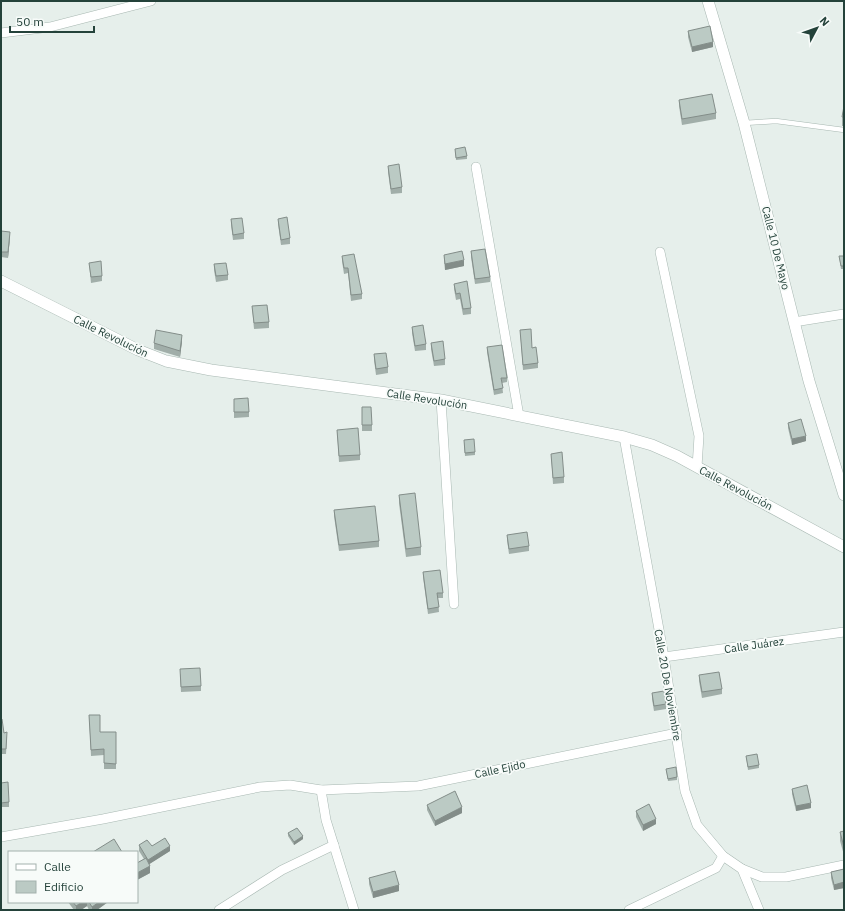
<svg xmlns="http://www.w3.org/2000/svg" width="845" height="911" viewBox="0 0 845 911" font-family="'IBM Plex Sans',sans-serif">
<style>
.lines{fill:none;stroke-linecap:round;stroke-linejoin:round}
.service-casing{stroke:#a8b8b2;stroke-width:5.5}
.minor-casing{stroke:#a8b8b2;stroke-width:10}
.tertiary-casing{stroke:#a8b8b2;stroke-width:12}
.service{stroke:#fff;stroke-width:4.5}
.minor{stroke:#fff;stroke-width:9}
.tertiary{stroke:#fff;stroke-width:11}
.wall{fill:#a1aea9}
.shaded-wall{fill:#838d89}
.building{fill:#bbcac4;stroke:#838d89}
.labels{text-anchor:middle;stroke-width:3.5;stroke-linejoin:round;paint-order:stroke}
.street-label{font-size:11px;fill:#24423a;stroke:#f7fbf9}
</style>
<rect width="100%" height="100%" fill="#e6efeb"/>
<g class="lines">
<defs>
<path id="service" d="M 744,123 L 776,121 L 844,130"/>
<g id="minor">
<path d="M 1,33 L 50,27 L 151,1"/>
<path d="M 476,167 L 519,416"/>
<path d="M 660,252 L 699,436 L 697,467"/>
<path d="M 794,322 L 844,314"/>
<path d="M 441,400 L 454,604"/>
<path d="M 624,437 L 664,657 L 685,791 L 697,825 L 723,856 L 742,869 L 759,910"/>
<path d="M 664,657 L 844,632"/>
<path d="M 321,790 L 326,820 L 354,910"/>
<path d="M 1,837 L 103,819 L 260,787 L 290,785 L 321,790 L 418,786 L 677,733"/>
<path d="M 742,869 L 762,877 L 786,877 L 844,865"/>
<path d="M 219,910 L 282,870 L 334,845"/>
<path d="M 629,910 L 716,868 L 723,856"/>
</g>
<g id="tertiary">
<path d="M 708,1 L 744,123 L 809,381 L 844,495"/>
<path d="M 1,281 L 138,350 L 166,361 L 211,370 L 441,400 L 624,437 L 652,445 L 677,456 L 844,547"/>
</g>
</defs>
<use href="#service" class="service-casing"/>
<use href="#minor" class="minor-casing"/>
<use href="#tertiary" class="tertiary-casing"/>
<use href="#service" class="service"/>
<use href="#minor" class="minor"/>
<use href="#tertiary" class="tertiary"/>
</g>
<g class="wall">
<path d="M 688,31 L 713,47 L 692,52 L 688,37 Z"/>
<path d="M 679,100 L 716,113 L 716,119 L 682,125 L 679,106 Z"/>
<path d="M 844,106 L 844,126 L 842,126 L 842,117 Z"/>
<path d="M 455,149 L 467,156 L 467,159 L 456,160 Z"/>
<path d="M 388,166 L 402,187 L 402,193 L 391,194 L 388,172 Z"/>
<path d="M 231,219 L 244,233 L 244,239 L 233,240 L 231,225 Z"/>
<path d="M 278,219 L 290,238 L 290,244 L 281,245 L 278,224 Z"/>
<path d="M 1,231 L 10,237 L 8,258 L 1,257 Z"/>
<path d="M 471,251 L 490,277 L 490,282 L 475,284 L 471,257 Z"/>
<path d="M 444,255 L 464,266 L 445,270 L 444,261 Z"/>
<path d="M 342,256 L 362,294 L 362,299 L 351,301 L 348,273 L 344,274 L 342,261 Z"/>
<path d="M 839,256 L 844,256 L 844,269 L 841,269 Z"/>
<path d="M 89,263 L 102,276 L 102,281 L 91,283 Z"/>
<path d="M 214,264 L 228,275 L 228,280 L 216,282 L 214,270 Z"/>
<path d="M 454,284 L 471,308 L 471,314 L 463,315 L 460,299 L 456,300 L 454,289 Z"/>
<path d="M 252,306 L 269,322 L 269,328 L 254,329 Z"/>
<path d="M 412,327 L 426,344 L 426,350 L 415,351 L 412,333 Z"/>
<path d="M 520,330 L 532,348 L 538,363 L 538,368 L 523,370 Z"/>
<path d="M 182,341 L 180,357 L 154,349 L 154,343 Z"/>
<path d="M 431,343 L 445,359 L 445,365 L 434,366 L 431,349 Z"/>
<path d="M 487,347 L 507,378 L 507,382 L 502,383 L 503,393 L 494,395 L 487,352 Z"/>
<path d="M 374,354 L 388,367 L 388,373 L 376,375 L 374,360 Z"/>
<path d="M 234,399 L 249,412 L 249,417 L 234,418 Z"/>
<path d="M 362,407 L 372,425 L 372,431 L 362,431 Z"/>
<path d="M 788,423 L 806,441 L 792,445 L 788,428 Z"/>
<path d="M 337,430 L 360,455 L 360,460 L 339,462 Z"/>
<path d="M 464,442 L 475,452 L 475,455 L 465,456 Z"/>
<path d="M 551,454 L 564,477 L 564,483 L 553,484 Z"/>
<path d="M 399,495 L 421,547 L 421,555 L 406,557 L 399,503 Z"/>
<path d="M 334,510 L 379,541 L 379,547 L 339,551 L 334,516 Z"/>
<path d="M 507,535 L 529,546 L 529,551 L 509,554 L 507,540 Z"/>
<path d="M 423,572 L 443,593 L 443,598 L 438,598 L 439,612 L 428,614 L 423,577 Z"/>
<path d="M 180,674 L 201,686 L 201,691 L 181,692 Z"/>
<path d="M 699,675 L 722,689 L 722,694 L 702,698 L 699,681 Z"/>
<path d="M 652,693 L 666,704 L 666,709 L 654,711 L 652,699 Z"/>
<path d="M 89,715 L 100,732 L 116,732 L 116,769 L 104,769 L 104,755 L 91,756 Z"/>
<path d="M 1,719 L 4,733 L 7,737 L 6,754 L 1,754 Z"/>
<path d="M 746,756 L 759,765 L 759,768 L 748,770 Z"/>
<path d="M 666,769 L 677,777 L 677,780 L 668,781 Z"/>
<path d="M 1,783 L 9,802 L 9,807 L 1,807 Z"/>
<path d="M 792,789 L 811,808 L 796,811 L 792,794 Z"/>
<path d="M 427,805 L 462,813 L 435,826 L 427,810 Z"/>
<path d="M 636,811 L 656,824 L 643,831 L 636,817 Z"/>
<path d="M 844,831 L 844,855 L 840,841 L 840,832 Z"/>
<path d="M 288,833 L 303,839 L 294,845 L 288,836 Z"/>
<path d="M 139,845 L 152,846 L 170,851 L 149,864 L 150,873 L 137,880 L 137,863 L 144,859 L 139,851 Z"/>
<path d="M 844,869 L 844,888 L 834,890 L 831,878 L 831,872 Z"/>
<path d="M 369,878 L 399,891 L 373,898 L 369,884 Z"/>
<path d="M 68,902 L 108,902 L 97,910 L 89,910 L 87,906 L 81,910 L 74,910 Z"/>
</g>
<g class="shaded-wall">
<path d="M 713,42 L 713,47 L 692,52 L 692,47 Z"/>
<path d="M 10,232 L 10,237 L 8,258 L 8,252 Z"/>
<path d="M 464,260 L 464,266 L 445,270 L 445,264 Z"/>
<path d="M 182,335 L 182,341 L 180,357 L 180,351 Z"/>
<path d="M 806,436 L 806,441 L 792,445 L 792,439 Z"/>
<path d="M 811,803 L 811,808 L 796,811 L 796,806 Z"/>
<path d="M 462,807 L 462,813 L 435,826 L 435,821 Z"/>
<path d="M 656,819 L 656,824 L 643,831 L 643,825 Z"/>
<path d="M 303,836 L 303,839 L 294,845 L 294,842 Z"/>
<path d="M 170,846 L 170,851 L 148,865 L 148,860 Z"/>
<path d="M 150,866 L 150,873 L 137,880 L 137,873 Z"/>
<path d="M 844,882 L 844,888 L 834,890 L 834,885 Z"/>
<path d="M 399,885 L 399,891 L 373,898 L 373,892 Z"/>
<path d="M 82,902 L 87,902 L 87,906 L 81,910 L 76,910 L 76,906 Z"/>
<path d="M 99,902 L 108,902 L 97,910 L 92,910 L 92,907 Z"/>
</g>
<g class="building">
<path d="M 710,26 L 713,42 L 692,47 L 688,31 Z"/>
<path d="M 712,94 L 716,113 L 682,119 L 679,100 Z"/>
<path d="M 844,106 L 844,117 L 842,117 Z"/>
<path d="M 465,147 L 467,156 L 456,158 L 455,149 Z"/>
<path d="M 399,164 L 402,187 L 391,189 L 388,166 Z"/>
<path d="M 287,217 L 290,238 L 281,240 L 278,219 Z"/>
<path d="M 242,218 L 244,233 L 233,235 L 231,219 Z"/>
<path d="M 1,231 L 10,232 L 8,252 L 1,252 Z"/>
<path d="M 485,249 L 490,277 L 475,279 L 471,251 Z"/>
<path d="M 462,251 L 464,260 L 445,264 L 444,255 Z"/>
<path d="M 354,254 L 362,294 L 351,295 L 348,268 L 344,268 L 342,256 Z"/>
<path d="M 839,256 L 844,256 L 844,266 L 841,266 Z"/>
<path d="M 101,261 L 102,276 L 91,277 L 89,263 Z"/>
<path d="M 226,263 L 228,275 L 216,276 L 214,264 Z"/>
<path d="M 467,281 L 471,308 L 463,309 L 460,293 L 456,294 L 454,284 Z"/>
<path d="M 267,305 L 269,322 L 254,323 L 252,306 Z"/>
<path d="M 423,325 L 426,344 L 415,346 L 412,327 Z"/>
<path d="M 531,329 L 532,348 L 536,347 L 538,363 L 523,365 L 520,330 Z"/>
<path d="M 156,330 L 182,335 L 180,351 L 154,343 Z"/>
<path d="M 443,341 L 445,359 L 434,361 L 431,343 Z"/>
<path d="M 502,345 L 507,378 L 501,378 L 503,388 L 494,390 L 487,347 Z"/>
<path d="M 386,353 L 388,367 L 376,369 L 374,354 Z"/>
<path d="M 248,398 L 249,412 L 234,412 L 234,399 Z"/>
<path d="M 362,407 L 371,407 L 372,425 L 362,425 Z"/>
<path d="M 801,419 L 806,436 L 792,439 L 788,423 Z"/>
<path d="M 358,428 L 360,455 L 339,456 L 337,430 Z"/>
<path d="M 474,439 L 475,452 L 465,453 L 464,440 Z"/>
<path d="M 562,452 L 564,477 L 553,478 L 551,454 Z"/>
<path d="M 415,493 L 421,547 L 406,549 L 399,495 Z"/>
<path d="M 375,506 L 379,541 L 339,545 L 334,510 Z"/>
<path d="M 527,532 L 529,546 L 509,549 L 507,535 Z"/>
<path d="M 440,570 L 443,593 L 437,593 L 439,607 L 428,609 L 423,572 Z"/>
<path d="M 200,668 L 201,686 L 181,687 L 180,669 Z"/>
<path d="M 719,672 L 722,689 L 702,692 L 699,675 Z"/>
<path d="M 664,691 L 666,704 L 654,706 L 652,693 Z"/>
<path d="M 89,715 L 100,715 L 100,732 L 116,732 L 116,764 L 104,763 L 104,749 L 91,750 Z"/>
<path d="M 1,719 L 2,719 L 4,733 L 7,732 L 6,749 L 1,749 Z"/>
<path d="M 757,754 L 759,765 L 748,767 L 746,756 Z"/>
<path d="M 676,767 L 677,777 L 668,779 L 666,769 Z"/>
<path d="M 8,782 L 9,802 L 1,803 L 1,783 Z"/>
<path d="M 807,785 L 811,803 L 796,806 L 792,789 Z"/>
<path d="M 455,791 L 462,807 L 435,821 L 427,805 Z"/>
<path d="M 649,804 L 656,819 L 643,825 L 636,811 Z"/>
<path d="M 297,828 L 303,836 L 294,842 L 288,833 Z"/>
<path d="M 844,831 L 844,847 L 840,832 Z"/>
<path d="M 165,838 L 170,846 L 148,860 L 139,845 L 147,840 L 152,846 Z"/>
<path d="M 114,839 L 122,852 L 93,852 Z"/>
<path d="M 146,858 L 150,866 L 137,873 L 137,863 Z"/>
<path d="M 844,869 L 844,882 L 834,885 L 831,872 Z"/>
<path d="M 395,871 L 399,885 L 373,892 L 369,878 Z"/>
<path d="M 73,902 L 82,902 L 76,906 Z"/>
<path d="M 89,902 L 99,902 L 92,907 Z"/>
</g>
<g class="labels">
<g class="street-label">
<text transform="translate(776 248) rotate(76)" y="4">Calle 10 De Mayo</text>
<text transform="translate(111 336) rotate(26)" y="4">Calle Revolución</text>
<text transform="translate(427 399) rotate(9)" y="4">Calle Revolución</text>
<text transform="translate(736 488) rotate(28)" y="4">Calle Revolución</text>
<text transform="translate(754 645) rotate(-8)" y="4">Calle Juárez</text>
<text transform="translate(668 685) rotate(80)" y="4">Calle 20 De Noviembre</text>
<text transform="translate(500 769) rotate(-12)" y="4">Calle Ejido</text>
</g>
</g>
<rect width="845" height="911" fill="none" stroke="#24423a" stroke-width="4"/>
<rect x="8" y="851" width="130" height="52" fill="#f7fbf9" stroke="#a3b1ad"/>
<rect x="16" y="864" width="20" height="6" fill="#ffffff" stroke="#a3b1ad"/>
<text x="44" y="871" font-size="12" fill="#24423a">Calle</text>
<rect x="16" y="881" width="20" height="12" fill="#bbcac4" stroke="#a3b1ad"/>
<text x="44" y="891" font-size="12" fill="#24423a">Edificio</text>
<g transform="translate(817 28) rotate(49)" stroke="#f7fbf9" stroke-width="3" paint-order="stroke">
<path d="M0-3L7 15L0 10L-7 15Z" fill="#24423a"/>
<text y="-6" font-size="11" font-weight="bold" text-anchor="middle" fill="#24423a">N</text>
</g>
<path d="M10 26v6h84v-6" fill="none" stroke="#24423a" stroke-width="2"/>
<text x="16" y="26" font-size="12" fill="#24423a" stroke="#f7fbf9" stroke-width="3" paint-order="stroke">50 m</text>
</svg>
